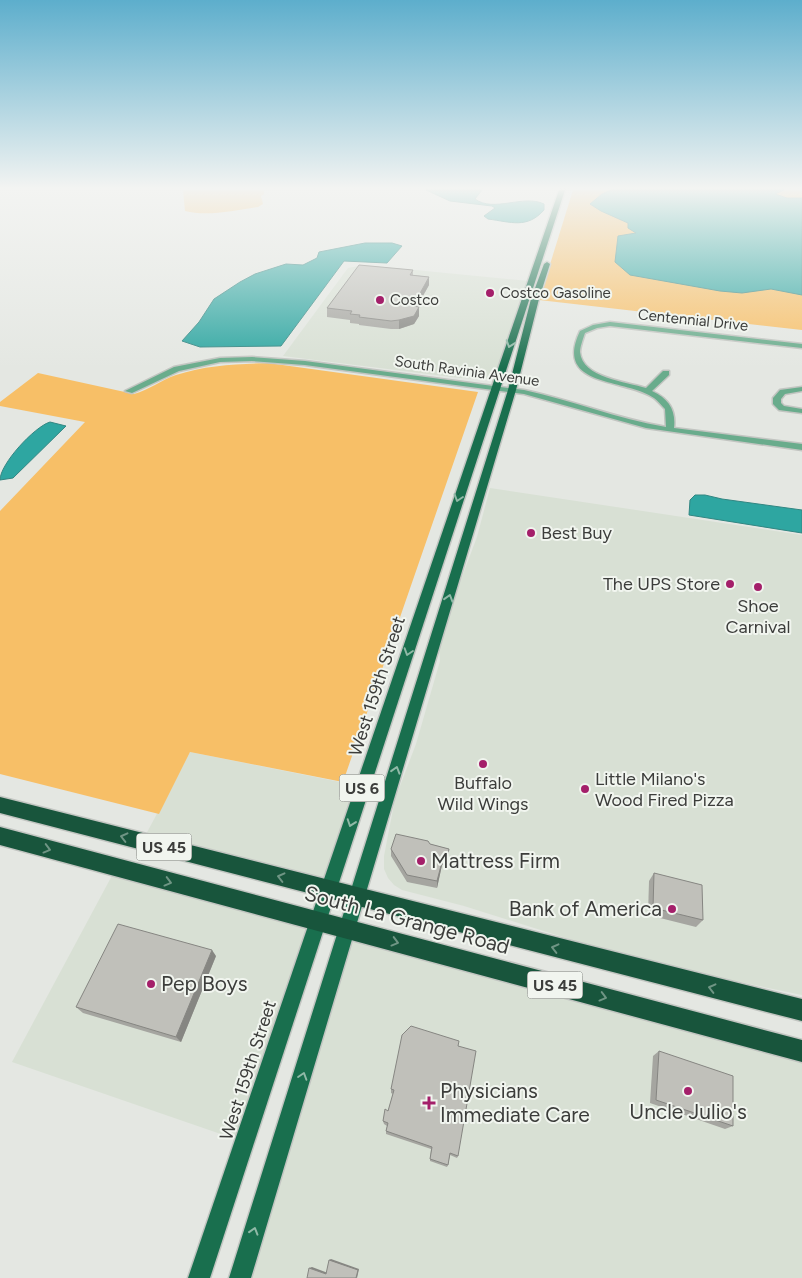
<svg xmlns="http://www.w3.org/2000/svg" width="802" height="1278" viewBox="0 0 802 1278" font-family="Figtree,sans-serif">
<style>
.built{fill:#d8e0d4}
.green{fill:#f7bf67}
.water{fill:#2ea6a1;stroke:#328682}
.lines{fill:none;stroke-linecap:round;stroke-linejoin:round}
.minor-casing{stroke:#c2c5c1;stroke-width:3}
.major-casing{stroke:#c2c5c1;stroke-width:3}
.highway-casing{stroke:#c2c5c1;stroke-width:3}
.minor{fill:#69ac8c;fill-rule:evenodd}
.major{fill:#196f4e;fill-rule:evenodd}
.highway{fill:#18553c;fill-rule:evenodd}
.wall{fill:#a5a5a0}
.shaded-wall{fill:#868682}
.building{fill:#c0c0ba;stroke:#868682}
.oneway{stroke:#90b9a7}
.oneway2{stroke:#6f9584}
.poi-dot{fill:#a41f6a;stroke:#f1f5ef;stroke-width:2}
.labels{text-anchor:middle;stroke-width:4;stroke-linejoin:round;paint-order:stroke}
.far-poi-label{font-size:15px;fill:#3c3d3b;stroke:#f1f5ef;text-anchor:start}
.far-street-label{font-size:15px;fill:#3c3d3b;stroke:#f1f5ef}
.shield{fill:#f1f5ef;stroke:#727471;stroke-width:1}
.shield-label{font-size:16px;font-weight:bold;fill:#3c3d3b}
.poi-label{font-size:18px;fill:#3c3d3b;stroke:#f1f5ef;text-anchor:start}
.street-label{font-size:18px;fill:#3c3d3b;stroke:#f1f5ef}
.near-poi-label{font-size:21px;fill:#3c3d3b;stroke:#f1f5ef;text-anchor:start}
.near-street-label{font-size:21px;fill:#3c3d3b;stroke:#f1f5ef}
</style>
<rect width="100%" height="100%" fill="#e4e7e2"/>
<g class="built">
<path d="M 364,265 L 529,281 L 496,375 L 489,379 L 460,378 L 283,356 L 348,268 Z"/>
<path d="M 490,488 L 802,535 L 802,995 L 725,979 L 588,945 L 464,906 L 402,890 L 394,885 L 388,878 L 384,869 L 384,856 L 395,799 L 416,744 L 440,661 L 439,649 L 452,603 L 477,537 Z"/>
<path d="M 190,752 L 360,786 L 327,884 L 144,838 Z"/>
<path d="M 115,870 L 313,925 L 241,1141 L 12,1062 Z"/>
<path d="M 351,934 L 802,1054 L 802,1278 L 246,1278 Z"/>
</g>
<g class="green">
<path d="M 183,190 L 264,190 L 264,194 L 261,196 L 263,204 L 258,207 C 235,210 208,217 185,211 Z"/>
<path d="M 573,190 L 802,190 L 802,330 L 539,300 Z"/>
<path d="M 268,363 L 478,392 L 343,782 L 190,752 L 159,814 L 0,774 L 0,511 L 85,422 L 0,406 L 0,402 L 38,373 L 134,394 C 149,390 161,380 176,375 C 206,365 237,364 268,363 Z"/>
</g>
<g class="water">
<path d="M 426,190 L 482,190 L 475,199 C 494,213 523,194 544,204 L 544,210 C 527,229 511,222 488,219 L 484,216 L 495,208 L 492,206 L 450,201 Z"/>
<path d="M 611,190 L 784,190 L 775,194 L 787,198 L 802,198 L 802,295 L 771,289 L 742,293 L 720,291 L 630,275 L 615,262 L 618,236 L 636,233 L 628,228 L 628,223 L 601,211 L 590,204 L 602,194 Z"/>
<path d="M 365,243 L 392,243 L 402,246 L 387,263 L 344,261 L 281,346 L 200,347 L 182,341 L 199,322 L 214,299 L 240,282 L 255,274 L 286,264 L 303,265 L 317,258 L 319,252 Z"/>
<path d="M 50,422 L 66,426 L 13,478 L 0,480 C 0,464 34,427 50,422 Z"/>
<path d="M 695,495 L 705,495 L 722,499 L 802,510 L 802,533 L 689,515 L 690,500 Z"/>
</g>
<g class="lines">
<defs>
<g id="minor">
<path d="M 610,322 L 802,344 L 802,348 L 610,326 L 597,328 L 585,333 C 583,339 580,347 580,352 C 582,378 627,382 646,388 L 663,371 L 669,371 L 669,375 L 652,391 C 669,399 676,410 674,428 L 802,444 L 802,450 L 646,428 L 524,394 L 305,365 L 252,361 L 220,362 L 179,371 L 132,393 L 125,391 L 174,367 L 220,358 L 252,357 L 305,361 L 524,390 C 572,400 617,419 666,427 L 665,409 C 662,406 658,401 654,398 C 625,378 553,388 580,331 L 593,325 Z"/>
<path d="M 802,387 L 802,391 L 785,394 L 781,399 L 781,403 L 784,406 L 802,409 L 802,413 L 779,410 L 773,404 L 773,398 L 780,390 Z"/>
</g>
<g id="major">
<path d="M 559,190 L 565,190 L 210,1278 L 188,1278 Z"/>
<path d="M 547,262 L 550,264 L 539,299 L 516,390 L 251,1278 L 229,1278 L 508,390 L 531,299 L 544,264 Z"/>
</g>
<g id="highway">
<path d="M 0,797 L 802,999 L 802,1021 L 0,813 Z"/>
<path d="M 0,827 L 802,1040 L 802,1062 L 0,845 Z"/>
</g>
</defs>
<use href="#minor" class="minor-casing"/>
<use href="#major" class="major-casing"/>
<use href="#highway" class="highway-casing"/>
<use href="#minor" class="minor"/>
<use href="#major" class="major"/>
<use href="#highway" class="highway"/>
</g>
<g class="wall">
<path d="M 413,270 L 413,275 L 429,277 L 429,285 L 417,307 L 419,316 L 414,324 L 399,329 L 391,329 L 359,325 L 359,324 L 350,323 L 350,320 L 327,317 L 327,308 Z"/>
<path d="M 430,844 L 449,849 L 446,866 L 442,865 L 437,888 L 407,882 L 391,856 L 391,849 Z"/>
<path d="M 654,873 L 703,920 L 696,927 L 648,915 L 649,881 Z"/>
<path d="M 216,956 L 181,1042 L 83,1013 L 76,1007 Z"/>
<path d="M 458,1046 L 458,1156 L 457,1158 L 450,1155 L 448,1165 L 447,1167 L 430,1161 L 431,1149 L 386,1134 L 386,1131 L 387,1126 L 384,1124 L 383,1121 L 388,1111 L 393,1094 L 391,1093 L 391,1089 Z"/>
<path d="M 659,1051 L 733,1126 L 725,1129 L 650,1103 L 653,1056 Z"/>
</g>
<g class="shaded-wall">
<path d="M 429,277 L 429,285 L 412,315 L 413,306 Z"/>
<path d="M 419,307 L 419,316 L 414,324 L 399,329 L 399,320 Z"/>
<path d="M 443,858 L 442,865 L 437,888 L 437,881 Z"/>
<path d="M 212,950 L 216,956 L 181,1042 L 176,1037 Z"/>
<path d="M 331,1259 L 359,1269 L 357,1278 L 329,1260 Z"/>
<path d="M 312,1267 L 328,1273 L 326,1274 L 309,1268 Z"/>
</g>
<g class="building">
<path d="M 359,265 L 413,270 L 410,275 L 429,277 L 413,306 L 419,307 L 414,316 L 399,320 L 391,321 L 359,317 L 360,315 L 350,314 L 352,311 L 327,308 Z"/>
<path d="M 396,834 L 428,841 L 430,844 L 449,849 L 447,859 L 443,858 L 437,881 L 407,875 L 391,849 Z"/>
<path d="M 654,873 L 702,885 L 703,920 L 653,908 Z"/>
<path d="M 118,924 L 212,950 L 176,1037 L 76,1007 Z"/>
<path d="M 411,1026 L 459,1041 L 458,1046 L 476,1051 L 458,1156 L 450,1153 L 448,1165 L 430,1159 L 432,1147 L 386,1131 L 388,1123 L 383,1121 L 385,1109 L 388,1111 L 394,1090 L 391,1089 L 402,1035 Z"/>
<path d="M 659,1051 L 733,1076 L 733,1126 L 656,1100 Z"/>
<path d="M 329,1260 L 358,1270 L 356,1278 L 307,1278 L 309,1268 L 326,1274 Z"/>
</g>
<defs><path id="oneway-chevron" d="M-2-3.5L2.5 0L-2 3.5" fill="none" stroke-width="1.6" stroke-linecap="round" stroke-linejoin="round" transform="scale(1.25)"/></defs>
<g class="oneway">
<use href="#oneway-chevron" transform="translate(510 344) rotate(109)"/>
<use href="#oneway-chevron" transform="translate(458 498) rotate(108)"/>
<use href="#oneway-chevron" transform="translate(449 598) rotate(-73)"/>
<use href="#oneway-chevron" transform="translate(408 652) rotate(108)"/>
<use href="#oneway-chevron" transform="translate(396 770) rotate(-73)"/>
<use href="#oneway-chevron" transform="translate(351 823) rotate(109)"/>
<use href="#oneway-chevron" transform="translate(303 1076) rotate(-72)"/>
<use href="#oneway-chevron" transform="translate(254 1231) rotate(-73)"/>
</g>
<g class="oneway2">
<use href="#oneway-chevron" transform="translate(124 837) rotate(-166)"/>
<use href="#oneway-chevron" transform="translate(47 849) rotate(15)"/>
<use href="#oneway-chevron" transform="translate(281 877) rotate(-166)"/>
<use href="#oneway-chevron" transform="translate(168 882) rotate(15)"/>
<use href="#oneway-chevron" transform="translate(395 942) rotate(15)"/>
<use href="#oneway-chevron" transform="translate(555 948) rotate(-166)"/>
<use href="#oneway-chevron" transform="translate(712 988) rotate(-166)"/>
<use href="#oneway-chevron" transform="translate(603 997) rotate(15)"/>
</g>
<linearGradient id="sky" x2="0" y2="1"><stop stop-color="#5daecc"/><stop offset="0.51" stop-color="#f3f4f2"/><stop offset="1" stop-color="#f3f4f2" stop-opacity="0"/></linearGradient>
<rect width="802" height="369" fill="url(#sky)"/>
<g class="poi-dot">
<circle cx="490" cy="293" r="5"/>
<circle cx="380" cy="300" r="5"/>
<circle cx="531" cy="533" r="5"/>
<circle cx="730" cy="584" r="5"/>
<circle cx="758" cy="587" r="5"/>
<circle cx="483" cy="764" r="5"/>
<circle cx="585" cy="789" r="5"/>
<circle cx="421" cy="861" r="5"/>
<circle cx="672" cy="909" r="5"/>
<circle cx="151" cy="984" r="5"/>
<circle cx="688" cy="1091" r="5"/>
<path d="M426.5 1095.5h5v5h5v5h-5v5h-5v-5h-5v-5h5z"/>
</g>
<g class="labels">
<g class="far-poi-label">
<text x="500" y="298">Costco Gasoline</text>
<text x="390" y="305">Costco</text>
</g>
<g class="far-street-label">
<text transform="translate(693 320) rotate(6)" y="5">Centennial Drive</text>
<text transform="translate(467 371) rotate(8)" y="5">South Ravinia Avenue</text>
</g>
<g class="shield">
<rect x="339.5" y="774.5" width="45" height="27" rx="4"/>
<rect x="136.5" y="833.5" width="55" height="27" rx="4"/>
<rect x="527.5" y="971.5" width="55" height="27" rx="4"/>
</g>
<g class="shield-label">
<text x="362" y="794">US 6</text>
<text x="164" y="853">US 45</text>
<text x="555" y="991">US 45</text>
</g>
<g class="poi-label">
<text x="541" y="539">Best Buy</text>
<text x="720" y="590" text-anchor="end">The UPS Store</text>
<text x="758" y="612" text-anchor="middle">Shoe<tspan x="758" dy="21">Carnival</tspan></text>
<text x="595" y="785">Little Milano's<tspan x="595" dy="21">Wood Fired Pizza</tspan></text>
<text x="483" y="789" text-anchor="middle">Buffalo<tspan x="483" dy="21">Wild Wings</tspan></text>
</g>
<g class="street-label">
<text transform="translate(377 686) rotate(-72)" y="6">West 159th Street</text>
<text transform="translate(248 1070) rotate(-72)" y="6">West 159th Street</text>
</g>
<g class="near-poi-label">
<text x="431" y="868">Mattress Firm</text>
<text x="662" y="916" text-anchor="end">Bank of America</text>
<text x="161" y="991">Pep Boys</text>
<text x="440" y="1098">Physicians<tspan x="440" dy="24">Immediate Care</tspan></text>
<text x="688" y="1119" text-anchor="middle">Uncle Julio's</text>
</g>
<g class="near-street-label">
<text transform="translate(407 920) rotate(15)" y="7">South La Grange Road</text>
</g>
</g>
</svg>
